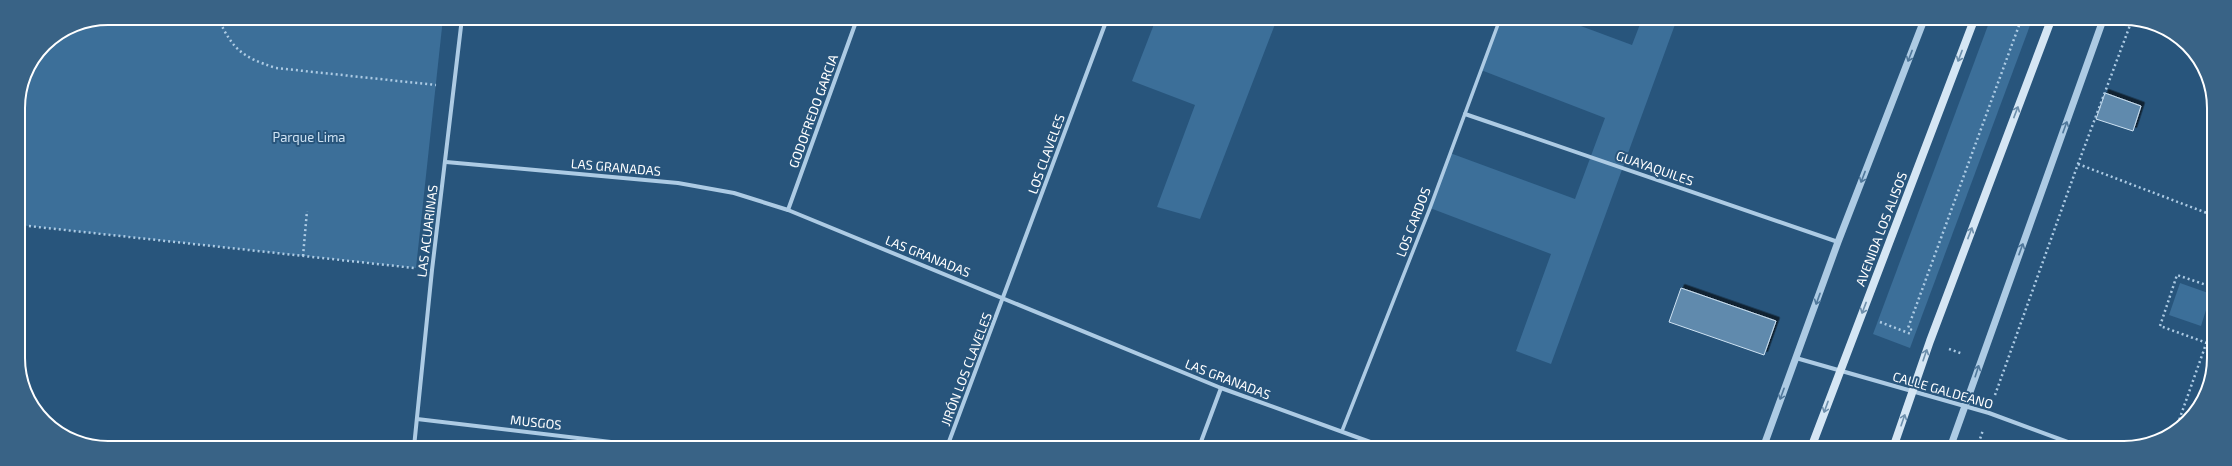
<svg xmlns="http://www.w3.org/2000/svg" width="2232" height="466" viewBox="0 0 2232 466" font-family="'Exo 2',sans-serif">
<style>
.green{fill:#3c6f99}
.building{fill:#608aad;stroke:#cfe3f3;filter:url(#shadow)}
.lines{fill:none;stroke-linecap:round;stroke-linejoin:round}
.path{stroke:#adcbe4;stroke-width:2.5;stroke-dasharray:2 3;stroke-linecap:butt}
.pedestrian{stroke:#adcbe4;stroke-width:3.5}
.minor{stroke:#adcbe4;stroke-width:4}
.tertiary{stroke:#adcbe4;stroke-width:7}
.secondary{stroke:#d5e6f4;stroke-width:8}
.oneway{stroke:#50789b}
.oneway2{stroke:#6d8fac}
.labels{text-anchor:middle;stroke-width:4;stroke-linejoin:round;paint-order:stroke}
.street-label{font-size:13px;fill:#fff;stroke:#28557c}
.park-label{font-size:13px;fill:#cfe3f3;stroke:#28557c}
.rim{fill:none;stroke:#fff;stroke-width:2}
</style>
<defs>
<filter id="shadow"><feDropShadow dx="3.5" dy="-3.5" stdDeviation="0" flood-color="#0009"/></filter>
</defs>
<rect width="100%" height="100%" fill="#28557c"/>
<g class="green">
<path d="M 108,18 L 443,18 L 416,268 L 19,225 L 18,103 L 25,73 L 45,44 L 74,25 Z"/>
<path d="M 1156,19 L 1277,19 L 1200,219 L 1157,207 L 1195,105 L 1132,81 Z"/>
<path d="M 1500,19 L 1562,19 L 1632,45 L 1642,19 L 1677,19 L 1551,364 L 1516,351 L 1551,254 L 1430,208 L 1450,153 L 1575,199 L 1605,118 L 1481,70 Z"/>
<path d="M 1990,20 L 2032,20 L 1910,348 L 1873,334 Z"/>
<path d="M 2180,283 L 2211,294 L 2201,326 L 2169,315 Z"/>
</g>
<g class="building">
<path d="M 2105,93 L 2141,106 L 2133,131 L 2096,119 Z"/>
<path d="M 1681,288 L 1776,321 L 1764,355 L 1669,322 Z"/>
</g>
<g class="lines">
<g class="path">
<path d="M 218,18 C 233,50 242,57 276,68 L 436,85"/>
<path d="M 2078,164 L 2212,215"/>
<path d="M 19,225 L 414,268"/>
<path d="M 303,256 L 307,211"/>
<path d="M 1880,322 L 1911,334"/>
<path d="M 1912,330 L 1908,328 L 2021,20"/>
<path d="M 2207,343 L 2160,326 L 2177,275 L 2212,287"/>
<path d="M 1949,349 L 1963,354"/>
<path d="M 1995,395 L 2078,164 L 2132,20"/>
<path d="M 2176,429 L 2212,327"/>
<path d="M 2101,442 L 2117,448"/>
<path d="M 1977,448 L 1983,430"/>
</g>
<path class="pedestrian" d="M 1342,431 L 1430,208 L 1500,19"/>
<g class="minor">
<path d="M 1465,114 L 1838,242"/>
<path d="M 446,162 L 678,183 L 734,193 L 788,210 L 1221,388 L 1384,447"/>
<path d="M 788,210 L 857,19"/>
<path d="M 1796,358 L 1989,413 L 2084,448"/>
<path d="M 417,419 L 653,447"/>
<path d="M 414,447 L 432,270 L 462,18"/>
<path d="M 947,447 L 1107,19"/>
<path d="M 1199,447 L 1221,388"/>
</g>
<g class="tertiary">
<path d="M 1763,448 L 1838,242 L 1924,20"/>
<path d="M 1950,448 L 2103,20"/>
</g>
<g class="secondary">
<path d="M 1811,448 L 1974,20"/>
<path d="M 1893,448 L 1930,341 L 2051,20"/>
</g>
</g>
<defs><path id="oneway-shaft" d="M-6 0H5M1.5-3L5.5 0L1.5 3" fill="none" stroke-width="1.6" stroke-linecap="round" stroke-linejoin="round"/></defs>
<g class="oneway">
<use href="#oneway-shaft" transform="translate(1910 56) rotate(111)"/>
<use href="#oneway-shaft" transform="translate(2065 127) rotate(-70)"/>
<use href="#oneway-shaft" transform="translate(1863 177) rotate(111)"/>
<use href="#oneway-shaft" transform="translate(2021 249) rotate(-70)"/>
<use href="#oneway-shaft" transform="translate(1818 299) rotate(110)"/>
<use href="#oneway-shaft" transform="translate(1977 371) rotate(-72)"/>
<use href="#oneway-shaft" transform="translate(1782 394) rotate(110)"/>
</g>
<g class="oneway2">
<use href="#oneway-shaft" transform="translate(1960 56) rotate(111)"/>
<use href="#oneway-shaft" transform="translate(2016 112) rotate(-69)"/>
<use href="#oneway-shaft" transform="translate(1970 233) rotate(-69)"/>
<use href="#oneway-shaft" transform="translate(1864 308) rotate(111)"/>
<use href="#oneway-shaft" transform="translate(1925 355) rotate(-71)"/>
<use href="#oneway-shaft" transform="translate(1826 407) rotate(110)"/>
<use href="#oneway-shaft" transform="translate(1903 420) rotate(-71)"/>
</g>
<g class="labels">
<g class="street-label">
<text transform="translate(813 111) rotate(-70)" y="5">GODOFREDO GARCIA</text>
<text transform="translate(1046 154) rotate(-70)" y="5">LOS CLAVELES</text>
<text transform="translate(616 167) rotate(5)" y="5">LAS GRANADAS</text>
<text transform="translate(1655 168) rotate(19)" y="5">GUAYAQUILES</text>
<text transform="translate(1413 222) rotate(-69)" y="5">LOS CARDOS</text>
<text transform="translate(1881 229) rotate(-69)" y="5">AVENIDA LOS ALISOS</text>
<text transform="translate(427 231) rotate(-83)" y="5">LAS ACUARINAS</text>
<text transform="translate(928 256) rotate(22)" y="5">LAS GRANADAS</text>
<text transform="translate(966 369) rotate(-69)" y="5">JIRÓN LOS CLAVELES</text>
<text transform="translate(1228 379) rotate(21)" y="5">LAS GRANADAS</text>
<text transform="translate(1943 390) rotate(16)" y="5">CALLE GALDEANO</text>
<text transform="translate(536 422) rotate(6)" y="5">MUSGOS</text>
</g>
<g class="park-label">
<text x="309" y="142">Parque Lima</text>
</g>
</g>
<path d="M0 0H2232V466H0ZM108 25H2124A83 83 0 0 1 2207 108V358A83 83 0 0 1 2124 441H108A83 83 0 0 1 25 358V108A83 83 0 0 1 108 25Z" fill="#396386" fill-rule="evenodd"/>
<path class="rim" d="M108 25H2124A83 83 0 0 1 2207 108V358A83 83 0 0 1 2124 441H108A83 83 0 0 1 25 358V108A83 83 0 0 1 108 25Z"/>
</svg>
